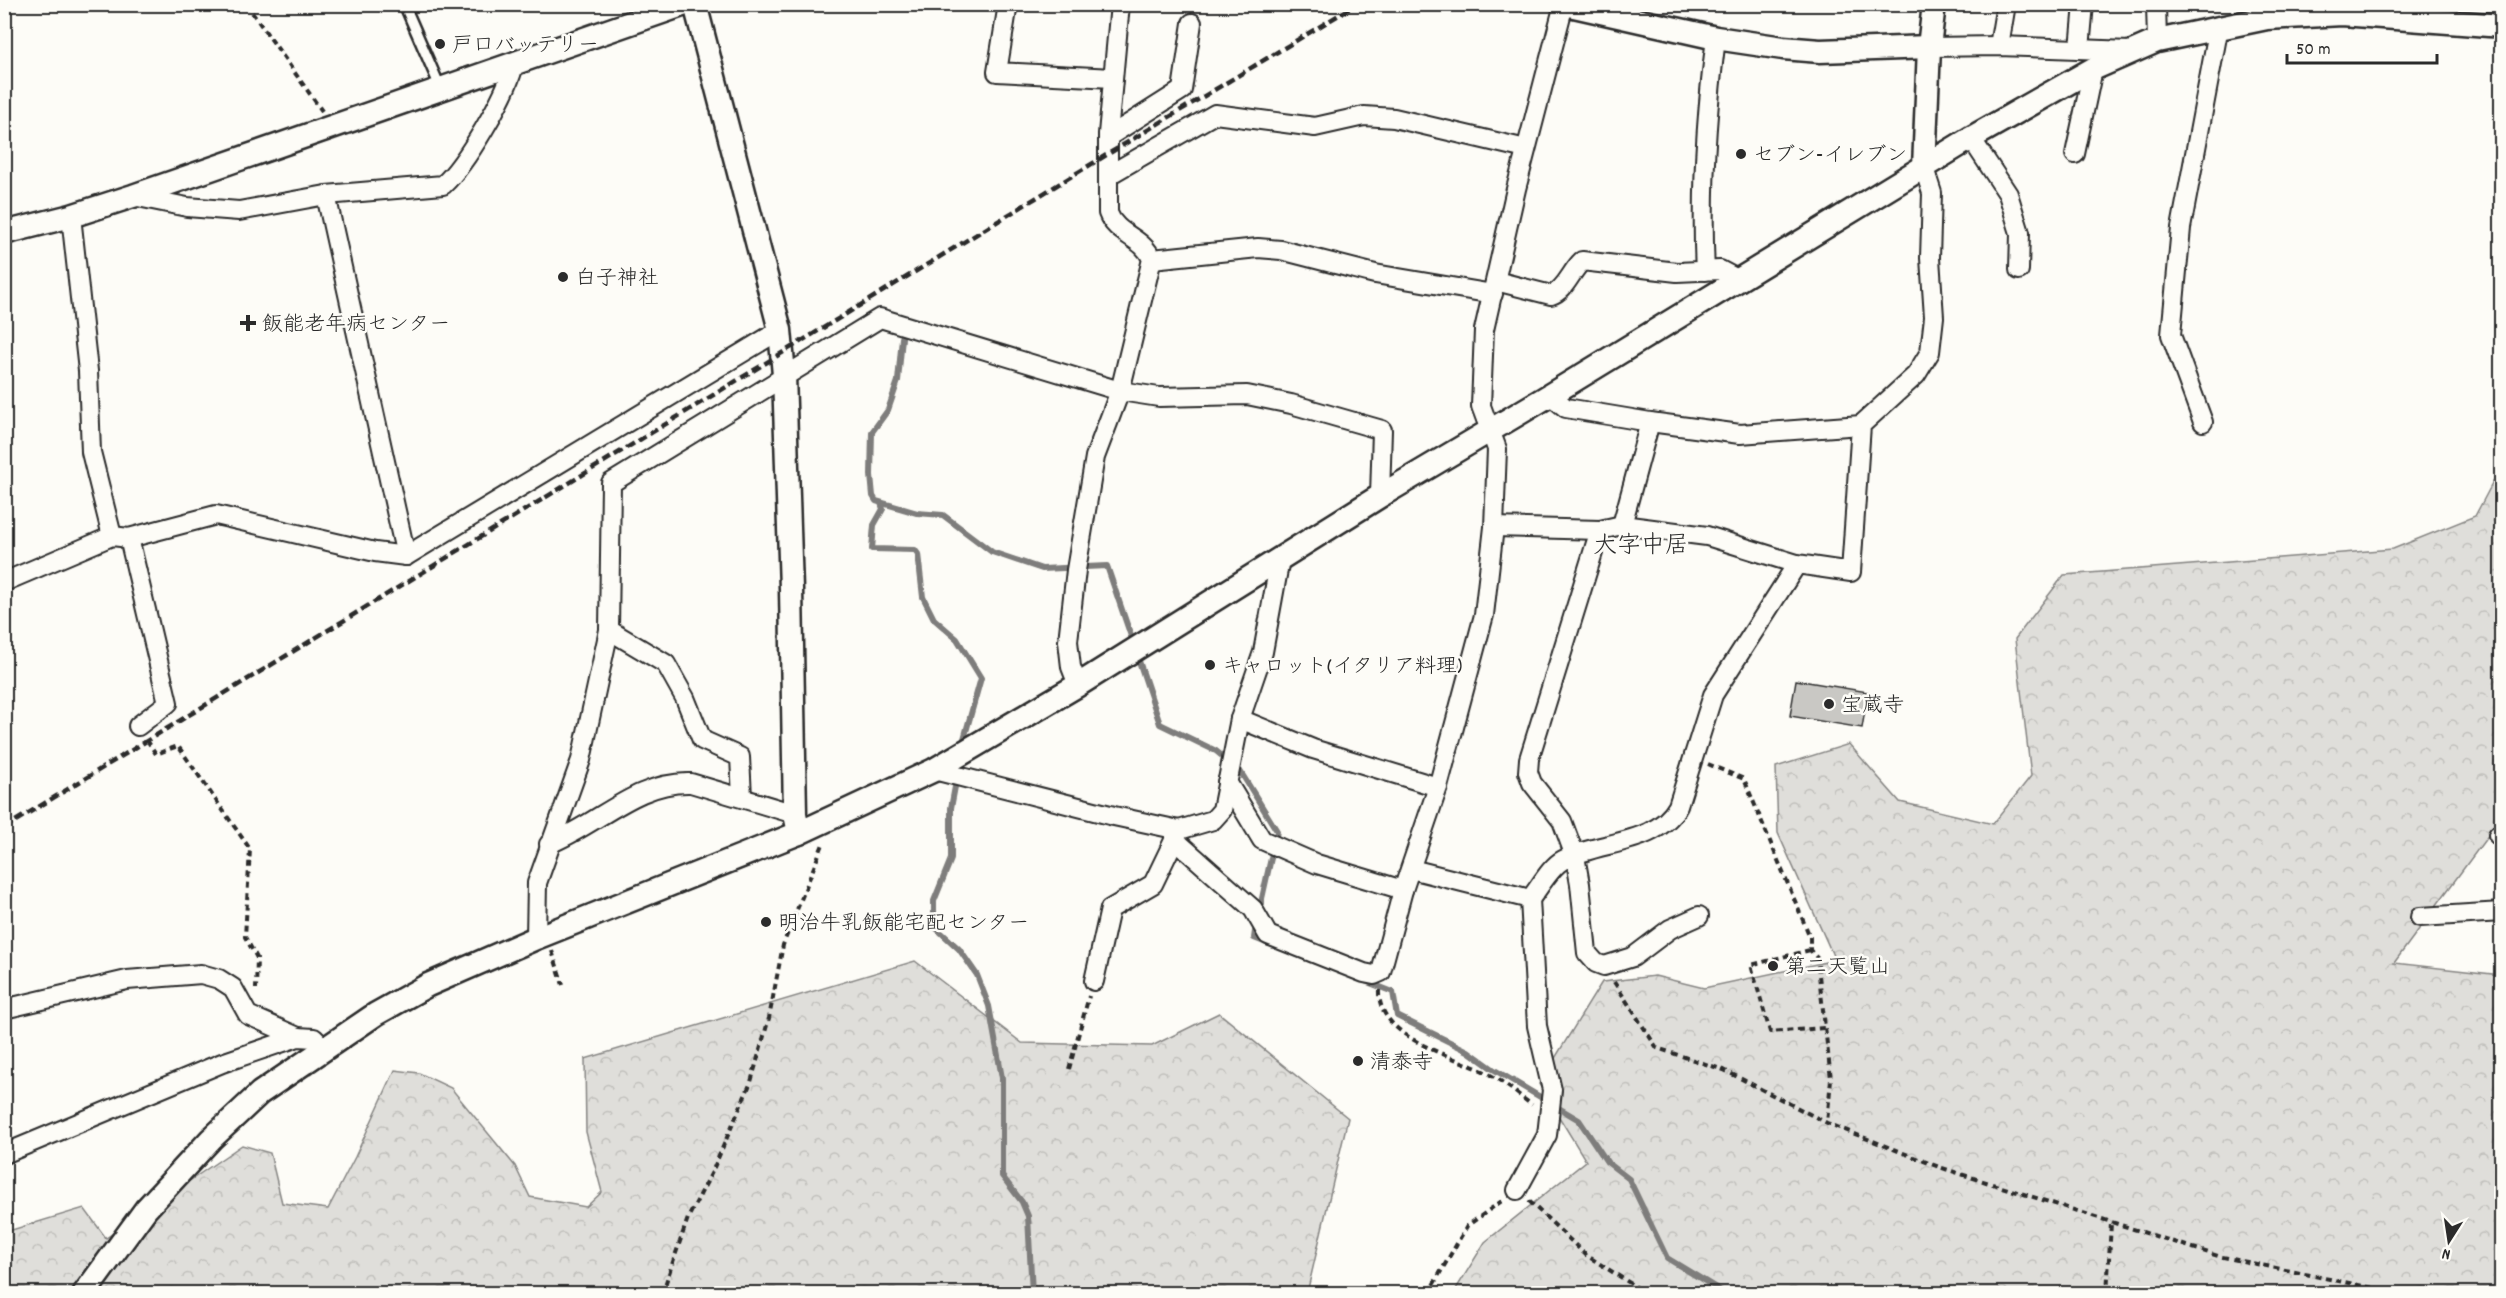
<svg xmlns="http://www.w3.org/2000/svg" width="2506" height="1298" viewBox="0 0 2506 1298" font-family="Dekko,'Klee One',sans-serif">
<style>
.forest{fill:url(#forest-crowns);stroke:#858482;stroke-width:1.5}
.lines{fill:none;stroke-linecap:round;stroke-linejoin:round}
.stream{stroke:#7e7d7b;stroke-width:6}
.building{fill:#c9c8c4;stroke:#2b2b2b;stroke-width:1.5}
.service-casing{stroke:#2b2b2b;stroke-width:14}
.minor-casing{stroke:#2b2b2b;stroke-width:22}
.tertiary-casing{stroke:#2b2b2b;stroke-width:27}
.path{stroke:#2b2b2b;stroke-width:4;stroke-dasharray:6 4.5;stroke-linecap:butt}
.service{stroke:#fdfcf7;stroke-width:9}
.minor{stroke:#fdfcf7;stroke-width:18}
.tertiary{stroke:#fdfcf7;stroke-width:22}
.rail{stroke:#2b2b2b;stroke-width:4.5;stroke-dasharray:9 4.5;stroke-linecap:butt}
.poi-dot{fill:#2b2b2b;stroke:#fdfcf7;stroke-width:2}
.labels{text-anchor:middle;stroke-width:5;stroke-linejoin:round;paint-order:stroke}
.poi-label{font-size:21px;fill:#2b2b2b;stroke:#fdfcf7;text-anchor:start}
.quarter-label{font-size:24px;fill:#2b2b2b;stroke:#fdfcf7}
</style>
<defs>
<pattern id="forest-crowns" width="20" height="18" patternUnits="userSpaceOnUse" patternTransform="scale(1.5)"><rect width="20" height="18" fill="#dfdeda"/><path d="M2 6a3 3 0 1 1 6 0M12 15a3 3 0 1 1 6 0" fill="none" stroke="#c0bfbb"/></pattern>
</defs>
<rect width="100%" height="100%" fill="#fdfcf7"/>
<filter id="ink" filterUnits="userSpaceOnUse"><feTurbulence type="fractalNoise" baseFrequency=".0167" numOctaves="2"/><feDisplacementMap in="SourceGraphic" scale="12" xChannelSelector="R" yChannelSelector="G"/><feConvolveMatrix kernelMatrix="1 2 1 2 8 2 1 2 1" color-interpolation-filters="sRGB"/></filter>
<g filter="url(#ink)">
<g class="forest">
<path d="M 2501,467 L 2501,818 L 2394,963 L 2501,975 L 2501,1293 L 1453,1294 L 1485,1242 L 1586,1161 L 1539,1084 L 1602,982 L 1655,976 L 1704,988 L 1835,960 L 1778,833 L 1776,767 L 1849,744 L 1900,802 L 1993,824 L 2031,776 L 2015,639 L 2064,575 L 2393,549 L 2475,516 Z"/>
<path d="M 915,961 L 1022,1043 L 1152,1046 L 1219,1013 L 1348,1118 L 1307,1293 L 5,1294 L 5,1232 L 84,1208 L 106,1238 L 242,1145 L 270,1153 L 282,1203 L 328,1209 L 355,1157 L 395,1070 L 419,1073 L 451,1088 L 515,1166 L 530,1197 L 586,1207 L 602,1192 L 586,1132 L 585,1059 Z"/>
</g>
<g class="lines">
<g class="stream">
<path d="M 902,338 L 898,381 L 888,410 L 872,432 L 871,475 L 873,496 L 876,501 L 917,513 L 943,515 L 992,552 L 1042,569 L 1107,566 L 1134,645"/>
<path d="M 881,503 L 883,509 L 874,525 L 872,549 L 915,550 L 918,554 L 923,597 L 934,619 L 957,639 L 981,678 L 962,746"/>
<path d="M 1137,655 L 1160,724 L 1216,751 L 1240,771 L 1277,831 L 1259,912"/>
<path d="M 957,776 L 951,808 L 951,859 L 934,901 L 934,926 L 959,949 L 977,975 L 989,1006 L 1002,1078 L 1002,1176 L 1022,1202 L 1028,1216 L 1032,1294"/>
<path d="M 1256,925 L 1254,938 L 1269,944"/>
<path d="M 1365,981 L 1393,992 L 1397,1016 L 1468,1051 L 1493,1069 L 1579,1120 L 1607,1162 L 1629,1179 L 1667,1258 L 1726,1294"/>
</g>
</g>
<path class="building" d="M 1796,680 L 1868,692 L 1862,728 L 1790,716 Z"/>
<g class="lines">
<defs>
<path id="service" d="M 404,4 L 441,89"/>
<g id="minor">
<path d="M 1008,4 L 997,72 L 1113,78"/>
<path d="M 2156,4 L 2157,41"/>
<path d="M 1999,46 L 2006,4"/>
<path d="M 1929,47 L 1999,46 L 2130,51"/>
<path d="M 2080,49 L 2084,4"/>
<path d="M 1108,137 L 1182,90 L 1192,23"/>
<path d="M 1971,138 L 2008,194 L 2020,233 L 2019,270"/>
<path d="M 2075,154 L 2093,69"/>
<path d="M 1109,175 L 1215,114 L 1315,127 L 1364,116 L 1394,118 L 1526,149"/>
<path d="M 326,195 L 406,556"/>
<path d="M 133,196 L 187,207 L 239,211 L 326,195 L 443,185 C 466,164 506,96 514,65"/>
<path d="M 71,216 L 88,371 L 91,452 L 112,536"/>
<path d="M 1152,259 L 1258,248 L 1281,250 L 1375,274 L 1493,294"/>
<path d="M 1705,271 C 1701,192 1706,116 1716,38"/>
<path d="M 1496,281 L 1551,295 C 1565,291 1571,271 1582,261 L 1677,272 L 1720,270 L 1739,280"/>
<path d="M 1550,395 L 1566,408 L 1650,422 L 1740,434 L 1861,425"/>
<path d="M 2203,422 L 2171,335 L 2181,228 L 2219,26"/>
<path d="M 1622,525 L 1650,422"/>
<path d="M 1494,527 L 1600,530 L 1622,525 L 1707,536 L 1797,564 L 1851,572 L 1861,425 L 1916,375 L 1930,352 L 1934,317 L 1930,258 L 1932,193 L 1924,168"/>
<path d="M 1600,530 L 1529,759 L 1528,772 L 1532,783 L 1562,821 L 1575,856 L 1580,884 L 1587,953 L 1596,963 L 1604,966 L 1633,957 L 1670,929 L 1699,916"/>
<path d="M 129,538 L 168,703 L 138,726"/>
<path d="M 4,582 L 112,536 L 129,538 L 216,515 L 375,552 L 406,556 L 780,330"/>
<path d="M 609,630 L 666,664 L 685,698 L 702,740 L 740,757 L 742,797"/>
<path d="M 1078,685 L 1071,667 L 1068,641 L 1076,570 L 1095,457 L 1120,391 L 1152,259 C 1143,237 1116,235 1108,213 L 1108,134 L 1120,4"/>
<path d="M 1240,719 L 1313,749 L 1438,787"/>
<path d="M 934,770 L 1114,816 L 1179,830"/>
<path d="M 1227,782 L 1262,840 L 1317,864 L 1403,890"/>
<path d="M 2498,835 L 2502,835"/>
<path d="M 1174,839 L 1253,909 L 1268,935 L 1364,973 L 1374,975 L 1381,972 L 1403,890 L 1438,787 L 1484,615 L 1494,527 L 1497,449 L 1481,406 L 1484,330 L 1516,189 L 1564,4"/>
<path d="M 549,844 C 599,824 636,781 691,783 L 795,814"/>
<path d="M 1411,869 L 1530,899 L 1537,1026 L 1552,1090 L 1547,1135 L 1517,1190"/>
<path d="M 1530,899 C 1540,887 1550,867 1563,860 C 1600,840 1656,846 1678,806 L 1713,695 L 1797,564"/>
<path d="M 2420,917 L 2502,912"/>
<path d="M 536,938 L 537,883 L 581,760 L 609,630 L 611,483 L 880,318 L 1120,391 L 1159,397 L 1247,395 L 1291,404 L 1382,430 L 1380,496"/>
<path d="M 1094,981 L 1110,909 L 1153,884 L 1179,830 L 1213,820 L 1222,810 L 1240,719 L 1263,652 L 1280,559"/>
<path d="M 4,1009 L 127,980 L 201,974 L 219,979 L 233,988 L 248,1015 L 298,1037"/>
<path d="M 4,1154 L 222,1063 L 298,1037 L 314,1038 L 324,1048"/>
</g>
<g id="tertiary">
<path d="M 695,4 L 780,330 L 784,375 L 791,589 L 795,814 L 799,833"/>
<path d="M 1565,4 L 1716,38 L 1783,48 L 1820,51 L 1929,47"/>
<path d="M 1924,168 L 1929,47 L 1934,4"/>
<path d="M 4,233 L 71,216 L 133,196 L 685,4"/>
<path d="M 84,1294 L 146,1209 L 211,1139 L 260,1093 L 376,1014 L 428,985 L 536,938 L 799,833 L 934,770 L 1078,685 L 1380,496 L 1550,395 L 1971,138 L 2093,69 L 2157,41 L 2267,18 L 2342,14 L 2502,26"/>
</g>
</defs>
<use href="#service" class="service-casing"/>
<use href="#minor" class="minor-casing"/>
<use href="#tertiary" class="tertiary-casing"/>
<g class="path">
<path d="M 246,4 L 322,111"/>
<path d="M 147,740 L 156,754 L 178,746 L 250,849 L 245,937 L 257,958 L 256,989"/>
<path d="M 1708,764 L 1744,779 L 1810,937 L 1810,950 L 1817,958 L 1831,1079 L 1827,1123"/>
<path d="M 1810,950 L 1751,965 L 1770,1032 L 1824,1028"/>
<path d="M 552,951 L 563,985"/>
<path d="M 1614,982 L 1657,1048 L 1724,1070 L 1827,1123 L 1939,1167 L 2218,1256 L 2402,1294"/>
<path d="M 1379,990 C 1377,1039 1453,1055 1487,1073 C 1503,1081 1517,1094 1532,1105"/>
<path d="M 1069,1069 L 1089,996"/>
<path d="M 1529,1201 L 1586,1255 L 1647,1294"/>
<path d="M 662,1294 L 688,1218 L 712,1172 L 751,1082 L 769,1018 L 783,945 L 823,844"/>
<path d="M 1428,1294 L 1467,1226 L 1503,1200"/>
<path d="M 2107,1294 L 2111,1223"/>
</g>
<use href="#service" class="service"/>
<use href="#minor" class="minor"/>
<use href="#tertiary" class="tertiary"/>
<path class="rail" d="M 4,828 L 1108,154 L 1357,4"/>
</g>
</g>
<g class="poi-dot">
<circle cx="440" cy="44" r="6"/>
<circle cx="1741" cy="154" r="6"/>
<circle cx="563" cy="277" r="6"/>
<path d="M245 314h6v6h6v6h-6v6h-6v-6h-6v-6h6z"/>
<circle cx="1210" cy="665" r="6"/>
<circle cx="1829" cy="704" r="6"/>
<circle cx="766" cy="922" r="6"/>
<circle cx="1773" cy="966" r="6"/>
<circle cx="1358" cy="1061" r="6"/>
</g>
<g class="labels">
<g class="poi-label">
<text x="452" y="51">戸口バッテリー</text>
<text x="1753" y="161">セブン-イレブン</text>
<text x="575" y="284">白子神社</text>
<text x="262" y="330">飯能老年病センター</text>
<text x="1222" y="672">キャロット(イタリア料理)</text>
<text x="1841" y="711">宝蔵寺</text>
<text x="778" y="929">明治牛乳飯能宅配センター</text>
<text x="1785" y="973">第二天覧山</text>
<text x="1370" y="1068">清泰寺</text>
</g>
<g class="quarter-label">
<text x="1641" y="552">大字中居</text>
</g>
</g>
<rect width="2506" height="1298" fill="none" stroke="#fdfcf7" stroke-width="24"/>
<rect x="12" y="12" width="2482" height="1274" fill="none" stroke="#2b2b2b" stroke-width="2" filter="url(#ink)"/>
<g transform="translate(2449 1241) rotate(192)" stroke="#fdfcf7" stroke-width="4.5" paint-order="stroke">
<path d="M0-4.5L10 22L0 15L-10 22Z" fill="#2b2b2b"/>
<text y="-9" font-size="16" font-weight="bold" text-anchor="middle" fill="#2b2b2b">N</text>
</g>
<path d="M2287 54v9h150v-9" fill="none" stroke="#2b2b2b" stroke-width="3"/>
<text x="2296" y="54" font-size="18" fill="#2b2b2b" stroke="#fdfcf7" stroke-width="4.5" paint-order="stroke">50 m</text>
</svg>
